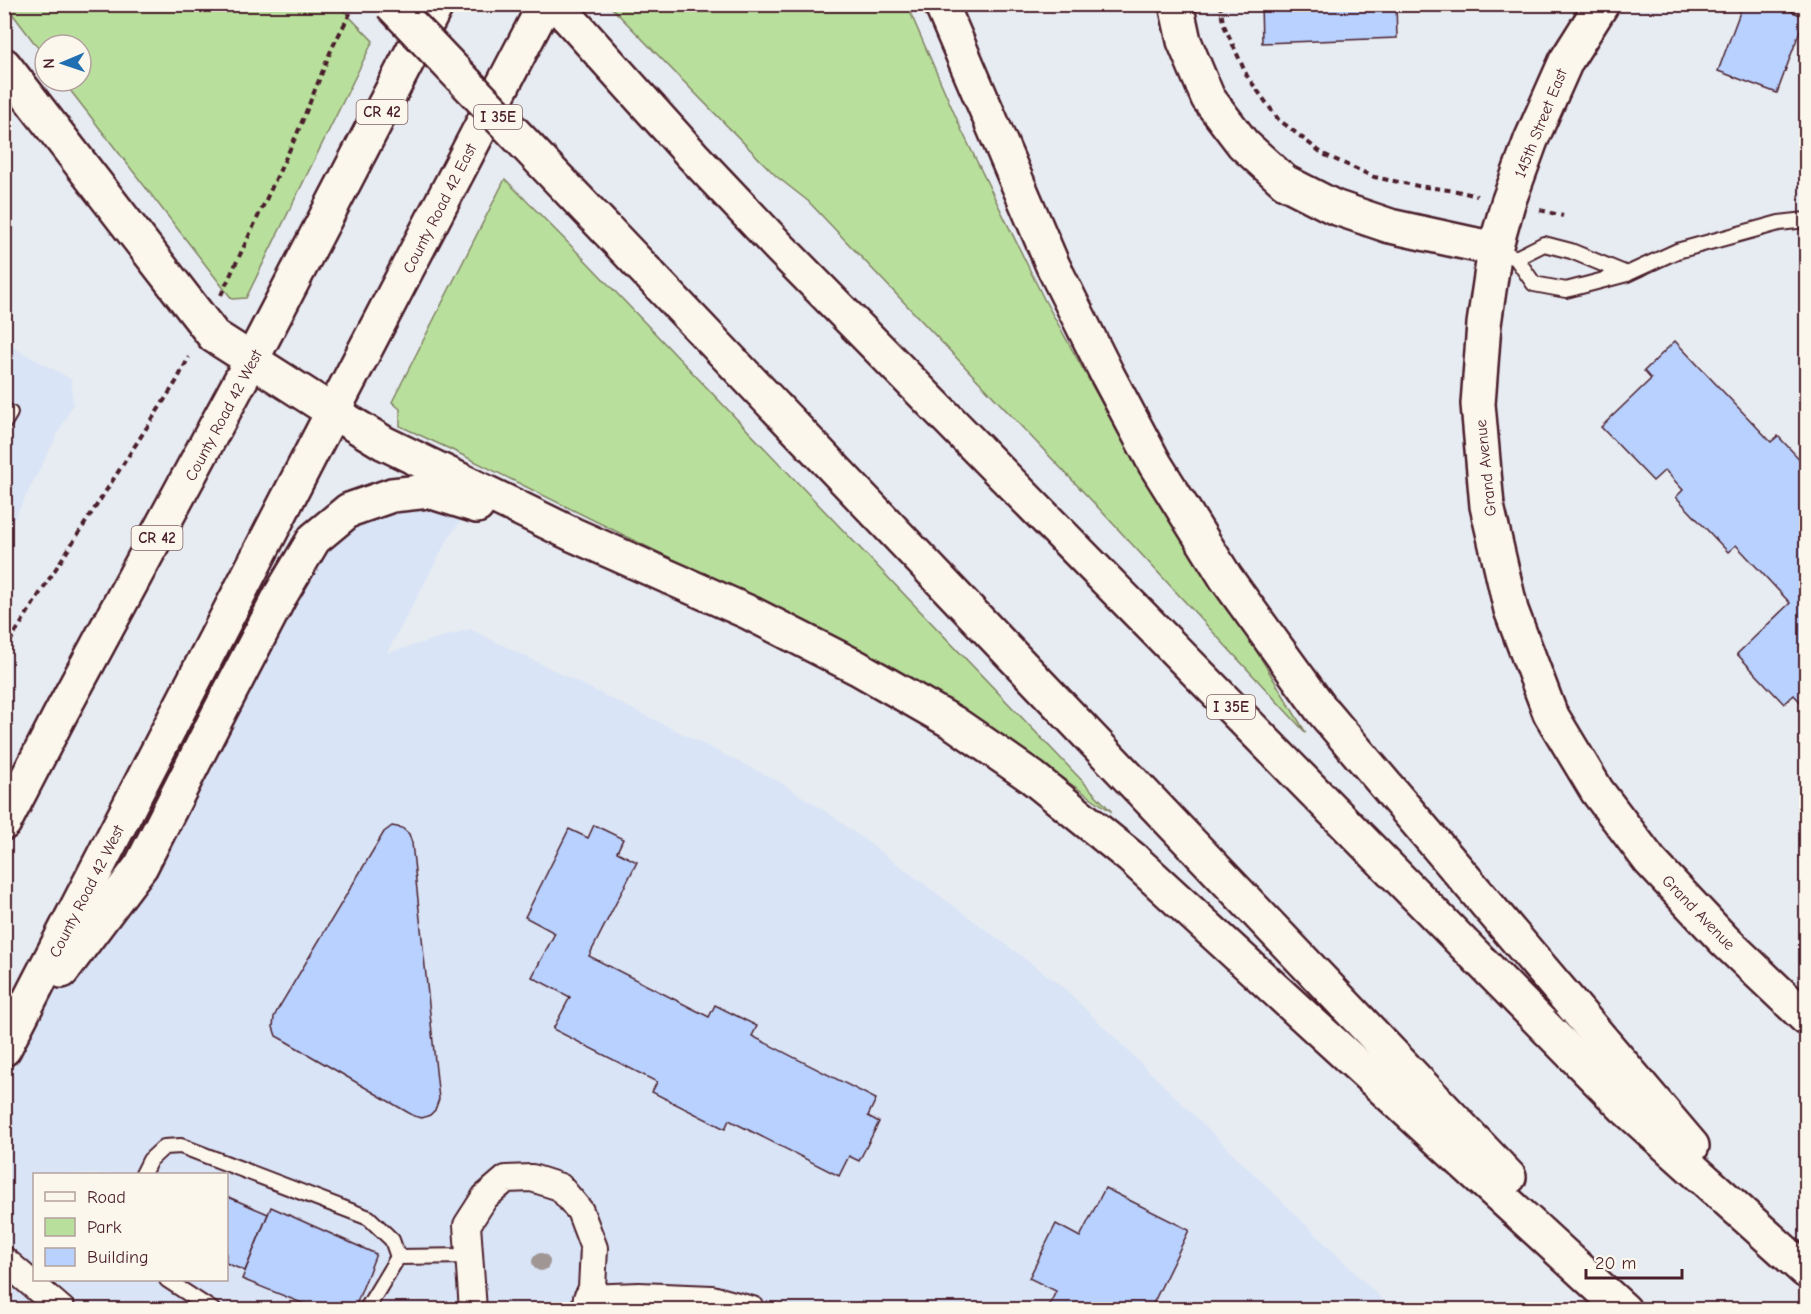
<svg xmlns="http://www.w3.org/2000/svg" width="1811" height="1314" viewBox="0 0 1811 1314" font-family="'Comic Neue',sans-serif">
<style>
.built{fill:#d9e4f6;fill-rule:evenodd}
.green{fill:#b8e09c;stroke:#818064;stroke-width:1.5}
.building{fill:#b8d1ff;stroke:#4a1f2b;stroke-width:1.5}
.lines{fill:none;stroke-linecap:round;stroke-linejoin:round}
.lane-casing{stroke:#4a1f2b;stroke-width:18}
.street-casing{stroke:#4a1f2b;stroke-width:30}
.secondary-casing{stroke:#4a1f2b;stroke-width:38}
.highway-casing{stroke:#4a1f2b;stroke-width:38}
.path{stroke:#4a1f2b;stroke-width:4;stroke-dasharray:6 4.5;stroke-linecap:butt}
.lane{stroke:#fbf7ec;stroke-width:14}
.street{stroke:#fbf7ec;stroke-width:26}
.secondary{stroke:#fbf7ec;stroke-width:33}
.highway{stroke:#fbf7ec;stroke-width:33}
.highway-bridge-casing{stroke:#4a1f2b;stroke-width:38;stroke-linecap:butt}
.highway-bridge{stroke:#fbf7ec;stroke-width:33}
.tree{fill:#a09694}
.labels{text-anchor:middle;stroke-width:5;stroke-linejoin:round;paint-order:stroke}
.shield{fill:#fbf7ec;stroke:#7f6065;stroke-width:1.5}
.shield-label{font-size:15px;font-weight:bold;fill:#4a1f2b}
.street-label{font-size:16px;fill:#4a1f2b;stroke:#fbf7ec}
</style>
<rect width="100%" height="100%" fill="#e7ecf2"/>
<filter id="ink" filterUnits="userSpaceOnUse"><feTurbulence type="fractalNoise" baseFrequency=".0167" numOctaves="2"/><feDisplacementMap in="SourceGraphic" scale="12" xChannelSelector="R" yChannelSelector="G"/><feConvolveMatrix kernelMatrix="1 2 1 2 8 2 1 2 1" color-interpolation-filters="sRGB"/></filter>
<g filter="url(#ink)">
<g class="built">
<path d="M 5,343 L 71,379 L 73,404 L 5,537 Z"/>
<path d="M 472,505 L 449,537 L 387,653 L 470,629 L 778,781 L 831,815 L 1063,987 L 1392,1309 L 5,1310 L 5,1049 L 141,866 L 349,510 ZM 34,1174 L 226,1174 L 226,1280 L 34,1280 Z"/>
</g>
<g class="green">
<path d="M 5,4 L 338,5 L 373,41 L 246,298 L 232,299 L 63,81 L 81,81 L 81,45 L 45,45 L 45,57 Z"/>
<path d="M 609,5 L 907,5 L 962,131 L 1044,299 L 1132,457 L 1242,627 L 1306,733 L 1093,502 L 808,201 L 776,176 Z"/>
<path d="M 505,179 L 586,261 L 1112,812 L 986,726 L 843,642 L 688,567 L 452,450 L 400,426 L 400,409 L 392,402 Z"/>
</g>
<g class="building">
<path d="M 1261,4 L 1396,4 L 1397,38 L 1262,43 Z"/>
<path d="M 1743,4 L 1782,4 L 1781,7 L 1805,17 L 1777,93 L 1718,71 Z"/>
<path d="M 1675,341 L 1771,442 L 1778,436 L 1806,466 L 1806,708 L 1794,695 L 1784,704 L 1737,654 L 1790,603 L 1736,545 L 1728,552 L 1676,497 L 1683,490 L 1665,470 L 1653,481 L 1601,427 L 1651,379 L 1644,371 Z"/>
<path d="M 594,825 L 623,839 L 617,852 L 637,862 L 589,956 L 709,1017 L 715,1005 L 757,1026 L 752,1036 L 876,1099 L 868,1116 L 879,1122 L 859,1161 L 849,1156 L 839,1176 L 729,1120 L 725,1129 L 652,1092 L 657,1082 L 553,1029 L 570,997 L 532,977 L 555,933 L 525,917 L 569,829 L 588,838 Z"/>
<path d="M 392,826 L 402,828 L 409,834 L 412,843 L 439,1099 L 435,1110 L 430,1115 L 422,1118 L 414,1116 L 287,1042 L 276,1036 L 273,1027 L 274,1017 L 278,1009 L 384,832 Z"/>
<path d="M 1105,1188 L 1189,1230 L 1150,1310 L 1056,1310 L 1049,1306 L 1056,1291 L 1029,1278 L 1056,1224 L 1080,1237 Z"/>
<path d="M 226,1196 L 268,1214 L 245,1271 L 226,1263 Z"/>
<path d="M 271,1207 L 376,1254 L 354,1310 L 319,1310 L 242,1279 Z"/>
</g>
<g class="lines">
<defs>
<g id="lane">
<path d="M 1495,249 L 1516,258 L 1534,284 L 1566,290 L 1627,274 L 1571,251 L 1544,244 L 1516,258"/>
<path d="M 1627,274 L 1677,251 L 1779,223 L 1806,220"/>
<path d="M 4,423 L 10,413"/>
<path d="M 143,1174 L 150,1160 L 164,1147 L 181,1146 L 369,1218 L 392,1240 L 398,1257"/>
<path d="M 167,1280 L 213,1310"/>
<path d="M 366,1310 L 398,1257 L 469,1256"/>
</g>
<g id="street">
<path d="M 4,1260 L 62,1310"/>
<path d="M 587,1298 L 639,1296 L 712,1299 L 752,1310"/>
<path d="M 473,1310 L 467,1225 L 485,1197 L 506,1179 L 532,1178 L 560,1187 L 580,1211 L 594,1248 L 592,1288 L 583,1310"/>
</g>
<g id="secondary">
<path d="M 1176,4 L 1184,41 L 1208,98 L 1243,144 L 1285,182 L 1334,207 L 1390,226 L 1495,249"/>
<path d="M 1602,4 L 1566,61 L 1531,140 L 1508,203 L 1495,249 L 1484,324 L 1478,404 L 1487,506 L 1511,610 L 1550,713 L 1597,791 L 1650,861 L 1724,940 L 1806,1018"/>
</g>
<g id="highway">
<path d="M 556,4 L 693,156 L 779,247 L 1624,1107 L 1806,1271"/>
<path d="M 941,4 L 1053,266 L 1108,376 L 1155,464 L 1226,578 L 1321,709 L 1692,1146"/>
<path d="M 4,65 L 214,336 L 333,412 L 384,443 L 574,535 L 750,613 L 858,668 L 954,723 L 1032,777 L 1132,858 L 1624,1310"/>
<path d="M 606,229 L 1509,1177"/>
<path d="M 4,823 L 61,713 L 251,361 L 437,4"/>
<path d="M 62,971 L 141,866 L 218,715 L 280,596 L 314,539 L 349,510 L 392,495 L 429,491 L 477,506"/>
<path d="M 4,1049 L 316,444 L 545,4"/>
</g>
</defs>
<use href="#lane" class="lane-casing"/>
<use href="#street" class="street-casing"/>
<use href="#secondary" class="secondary-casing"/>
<use href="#highway" class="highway-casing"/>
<g class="path">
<path d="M 1220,4 L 1223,23 L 1247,76 L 1278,119 L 1323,154 L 1374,177 L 1418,186 L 1457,191 L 1477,196"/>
<path d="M 1540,210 L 1563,216"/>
<path d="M 221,295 L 297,134 L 332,48 L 355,4"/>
<path d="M 4,651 L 35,601 L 176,382 L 189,357"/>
</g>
<use href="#lane" class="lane"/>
<use href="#street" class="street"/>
<use href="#secondary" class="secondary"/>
<use href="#highway" class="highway"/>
<defs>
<path id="highway-bridge" d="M 391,4 L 606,229"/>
</defs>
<use href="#highway-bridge" class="highway-bridge-casing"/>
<use href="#highway-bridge" class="highway-bridge"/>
</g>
<circle class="tree" cx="541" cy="1262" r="9"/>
</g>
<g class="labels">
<g class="shield">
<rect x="356.5" y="100" width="51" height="24" rx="4.5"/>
<rect x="474" y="105" width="48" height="24" rx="4.5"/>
<rect x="131.5" y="526" width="51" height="24" rx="4.5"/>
<rect x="1207" y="695" width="48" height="24" rx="4.5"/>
</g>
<g class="shield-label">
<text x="382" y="117">CR 42</text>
<text x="498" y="122">I 35E</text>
<text x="157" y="543">CR 42</text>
<text x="1231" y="712">I 35E</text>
</g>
<g class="street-label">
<text transform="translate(1540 123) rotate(-68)" y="6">145th Street East</text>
<text transform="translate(439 208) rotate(-63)" y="6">County Road 42 East</text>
<text transform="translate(223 415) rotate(-62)" y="6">County Road 42 West</text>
<text transform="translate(1485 468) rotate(-96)" y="6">Grand Avenue</text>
<text transform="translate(86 891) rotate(-63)" y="6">County Road 42 West</text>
<text transform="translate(1699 912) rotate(46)" y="6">Grand Avenue</text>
</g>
</g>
<rect width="1811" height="1314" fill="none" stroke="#fbf7ec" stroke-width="24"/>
<rect x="12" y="12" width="1787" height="1290" fill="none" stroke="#4a1f2b" stroke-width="2" filter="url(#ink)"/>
<rect x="33" y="1173" width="195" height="108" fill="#fbf7ec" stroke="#b4a19f" stroke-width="1.5"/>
<rect x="45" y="1192" width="30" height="9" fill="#fbf7ec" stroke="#b4a19f" stroke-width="1.5"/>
<text x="87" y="1203" font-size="18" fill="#4a1f2b">Road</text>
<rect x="45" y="1218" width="30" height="18" fill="#b8e09c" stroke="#b4a19f" stroke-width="1.5"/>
<text x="87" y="1233" font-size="18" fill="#4a1f2b">Park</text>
<rect x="45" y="1248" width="30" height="18" fill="#b8d1ff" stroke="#b4a19f" stroke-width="1.5"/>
<text x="87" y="1263" font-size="18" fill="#4a1f2b">Building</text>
<g transform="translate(63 63) rotate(268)"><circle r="28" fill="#fbf7ec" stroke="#b4a19f" stroke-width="1.5"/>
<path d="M0-4.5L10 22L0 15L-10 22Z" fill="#1f6fb2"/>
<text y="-9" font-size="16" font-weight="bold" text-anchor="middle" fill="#4a1f2b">N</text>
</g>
<path d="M1586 1269v9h96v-9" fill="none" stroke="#4a1f2b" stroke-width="3"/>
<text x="1595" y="1269" font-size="18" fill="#4a1f2b" stroke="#fbf7ec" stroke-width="4.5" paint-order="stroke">20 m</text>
</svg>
